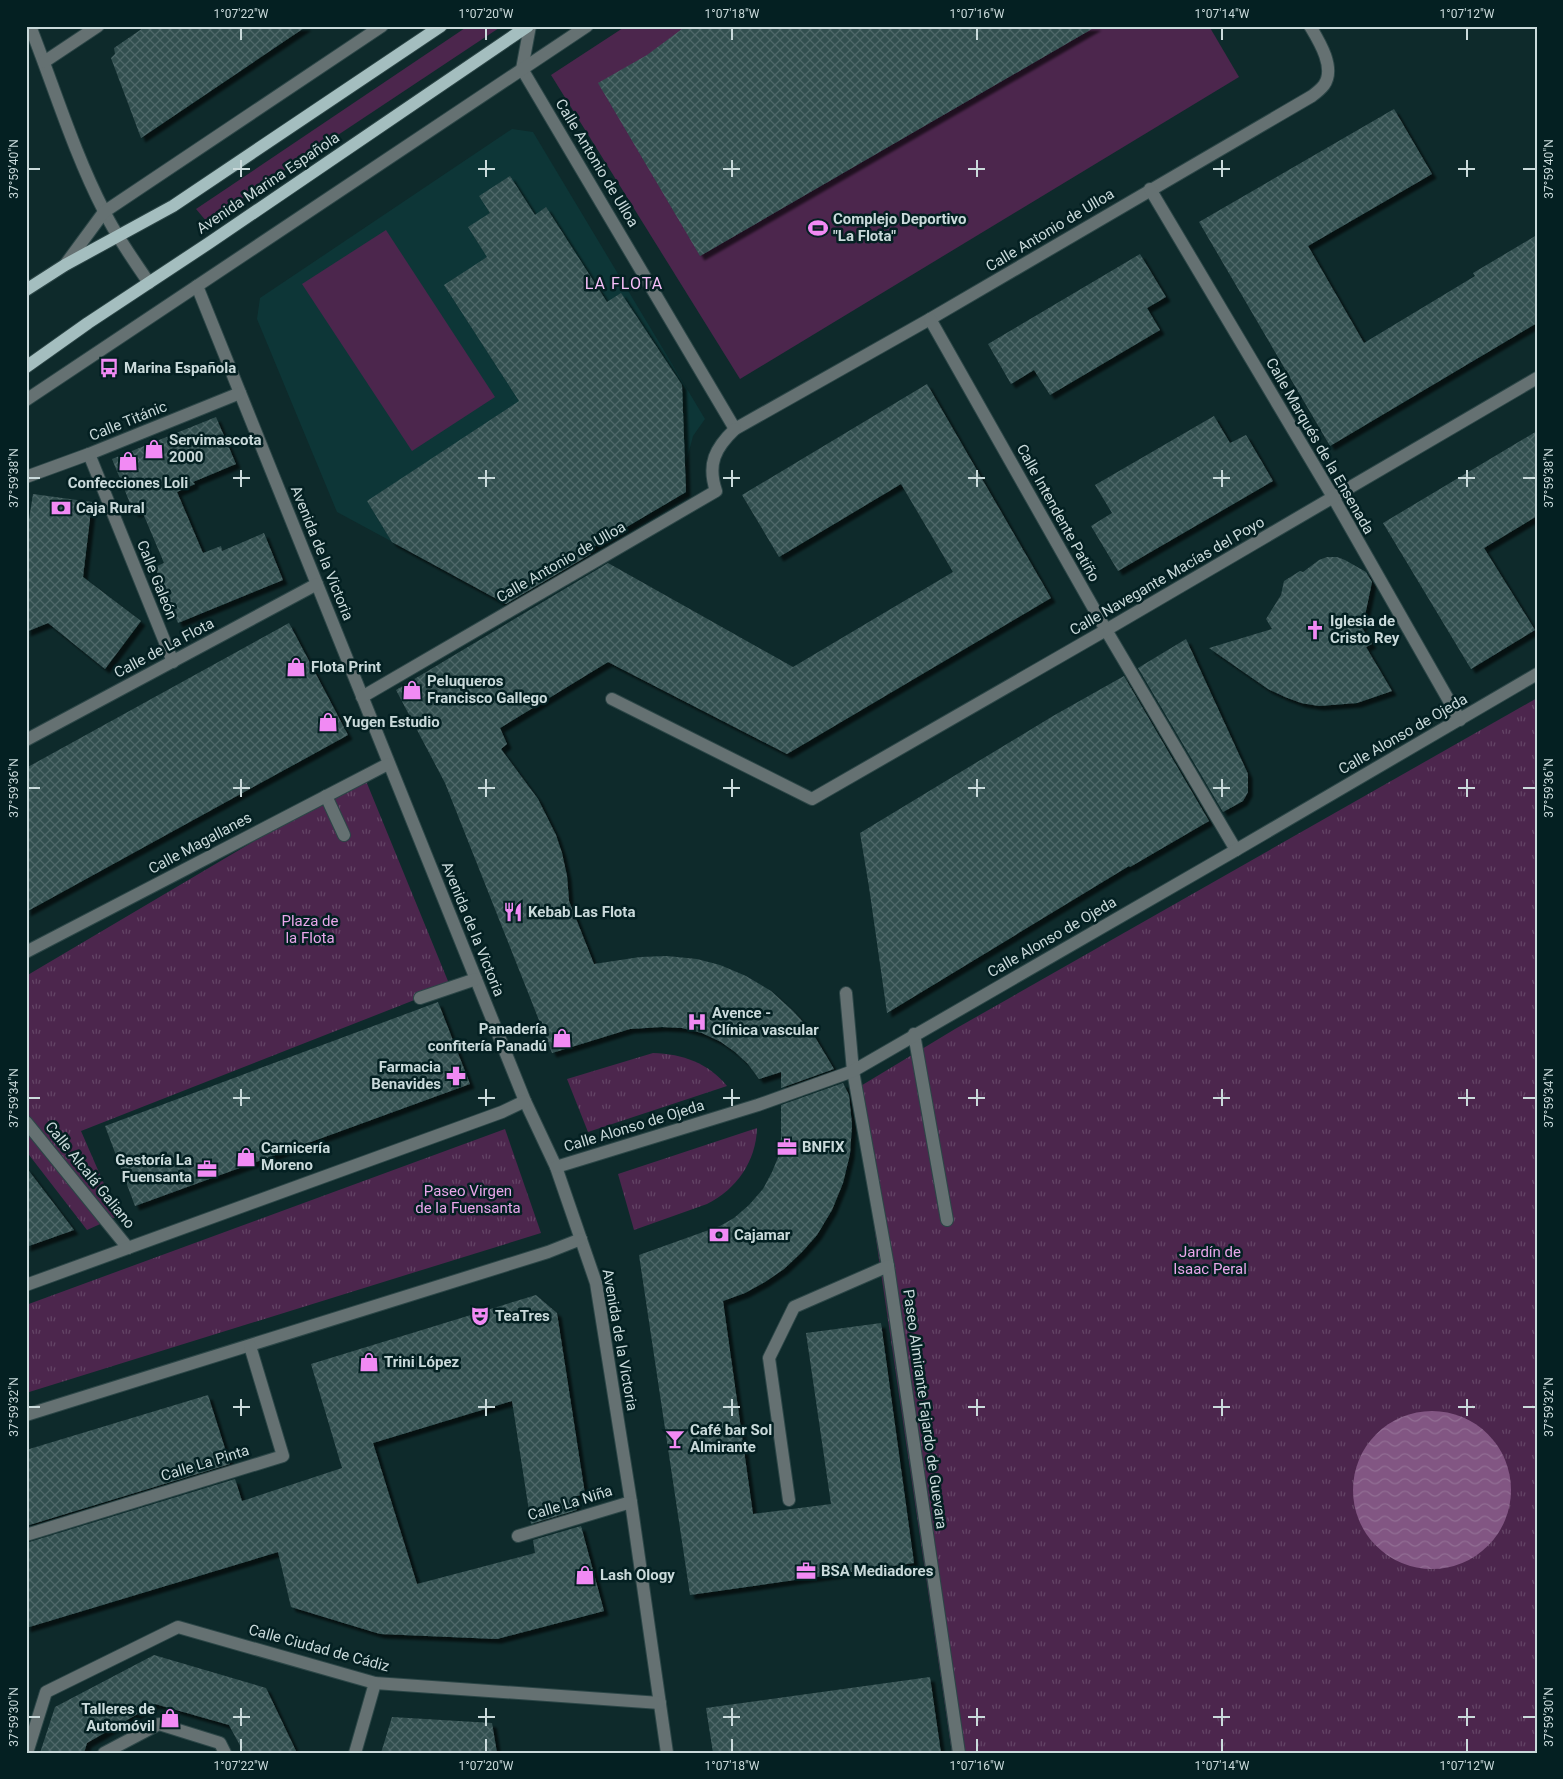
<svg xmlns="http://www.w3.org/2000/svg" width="1563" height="1779" viewBox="0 0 1563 1779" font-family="Roboto,sans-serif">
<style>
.built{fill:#0d3637}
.grass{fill:#4c264d}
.park{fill:url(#park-tufts)}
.water{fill:url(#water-waves)}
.building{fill:url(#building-cross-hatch);filter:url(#shadow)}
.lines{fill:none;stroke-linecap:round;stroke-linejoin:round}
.minor-casing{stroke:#2c4647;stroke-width:14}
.major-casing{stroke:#2c4647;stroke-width:14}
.minor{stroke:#657172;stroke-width:12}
.major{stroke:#a4bebf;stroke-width:12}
.ticks{fill:none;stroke:#cadadb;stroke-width:2}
.labels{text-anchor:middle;stroke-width:5;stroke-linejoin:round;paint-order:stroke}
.street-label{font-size:15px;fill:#cadadb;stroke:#042022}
.poi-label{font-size:15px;font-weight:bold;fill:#cadadb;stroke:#042022;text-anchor:start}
.park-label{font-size:15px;fill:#e9a6ea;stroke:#042022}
.neighbourhood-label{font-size:16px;letter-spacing:1px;fill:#f8bff9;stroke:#042022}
.neatline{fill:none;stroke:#cadadb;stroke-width:2}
.ticks-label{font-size:12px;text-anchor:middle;fill:#cadadb}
</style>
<defs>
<pattern id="park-tufts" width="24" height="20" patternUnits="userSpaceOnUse" patternTransform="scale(1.25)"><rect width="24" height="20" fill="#4c264d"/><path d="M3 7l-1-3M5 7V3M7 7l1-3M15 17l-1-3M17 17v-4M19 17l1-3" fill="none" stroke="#644566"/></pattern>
<pattern id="water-waves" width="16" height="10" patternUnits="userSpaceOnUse" patternTransform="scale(1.25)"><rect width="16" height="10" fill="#825683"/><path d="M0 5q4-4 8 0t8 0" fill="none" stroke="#926e94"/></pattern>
<pattern id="building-cross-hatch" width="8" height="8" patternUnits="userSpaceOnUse" patternTransform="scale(1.25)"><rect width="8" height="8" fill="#334f50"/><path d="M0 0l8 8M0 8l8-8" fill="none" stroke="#4f6869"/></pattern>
<filter id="shadow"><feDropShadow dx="4.5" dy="4.5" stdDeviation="1" flood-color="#0009"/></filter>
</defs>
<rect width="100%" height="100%" fill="#0e2a2b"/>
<path class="built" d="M 512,129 L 533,132 L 705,419 L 693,436 L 685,467 L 686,492 L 502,601 L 337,512 L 257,319 L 260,298 Z"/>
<g class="grass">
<path d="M 468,26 L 502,26 L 207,222 L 196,209 Z"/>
<path d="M 626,26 L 1209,26 L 1239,77 L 740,379 L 551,75 Z"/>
<path d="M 386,230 L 495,397 L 412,451 L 302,284 Z"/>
</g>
<g class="park">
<path d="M 1537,698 L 1537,1753 L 952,1753 L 854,1090 L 955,1029 Z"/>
<path d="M 364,776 L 450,986 L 81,1131 L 118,1216 L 87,1230 L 26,1151 L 26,976 Z"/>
<path d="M 653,1053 C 683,1054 708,1063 727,1086 L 588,1132 L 567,1079 Z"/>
<path d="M 757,1128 C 756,1161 737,1189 707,1204 L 634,1230 L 618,1174 Z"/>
<path d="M 505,1129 L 541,1233 L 26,1393 L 26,1305 Z"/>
</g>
<circle class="water" cx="1432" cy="1490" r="79"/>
<g class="building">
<path d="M 146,26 L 307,26 L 141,138 L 111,58 L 115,54 L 114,48 Z"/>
<path d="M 686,26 L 1097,26 L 700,256 L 598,83 L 647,55 Z"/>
<path d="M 1394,109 L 1432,174 L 1308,246 L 1364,343 L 1475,276 L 1473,273 L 1537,235 L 1537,323 L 1330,446 L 1199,222 Z"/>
<path d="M 510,176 L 535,215 L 546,207 L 607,302 L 621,293 L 682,385 L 686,492 L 586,551 L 591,554 L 506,604 L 392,542 L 367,501 L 519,401 L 444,285 L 487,257 L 468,227 L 490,213 L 479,196 Z"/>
<path d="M 1140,254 L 1166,297 L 1147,308 L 1160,330 L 1050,395 L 1034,370 L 1011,384 L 988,344 Z"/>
<path d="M 927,384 L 1051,598 L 787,754 L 608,662 L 500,728 L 507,744 L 501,749 L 538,799 L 556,835 L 562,853 L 567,876 L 569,901 L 594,964 L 640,957 L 667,956 L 697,959 L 720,965 L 746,976 L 771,991 L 793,1011 L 812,1032 L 834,1069 L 781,1088 L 781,1072 L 759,1079 L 748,1064 L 735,1052 L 721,1042 L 702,1033 L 682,1028 L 662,1027 L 630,1029 L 552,1053 L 445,783 L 396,690 L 608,563 L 793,667 L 953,572 L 901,484 L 779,557 L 742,495 Z"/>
<path d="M 1214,416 L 1230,443 L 1246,435 L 1273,481 L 1118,571 L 1091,526 L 1112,513 L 1095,485 Z"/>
<path d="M 216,417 L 236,464 L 193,482 L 195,484 L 177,492 L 203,553 L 221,546 L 222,551 L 264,533 L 283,580 L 178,623 L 155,567 L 164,563 L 142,511 L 134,513 L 112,459 Z"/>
<path d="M 1537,431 L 1537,516 L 1484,548 L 1535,630 L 1471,669 L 1383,523 Z"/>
<path d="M 33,494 L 92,502 L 83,577 L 141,621 L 105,669 L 48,623 L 26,632 L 26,538 Z"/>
<path d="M 1327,557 L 1337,557 L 1345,560 L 1366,572 L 1372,582 L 1363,625 L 1361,626 L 1372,644 L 1366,647 L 1392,691 L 1357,703 L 1319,706 L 1301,703 L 1285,697 L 1268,689 L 1209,648 L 1272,629 L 1266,619 L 1281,595 L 1284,581 L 1300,571 L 1303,572 L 1319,560 Z"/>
<path d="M 289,623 L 348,735 L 26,912 L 26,768 Z"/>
<path d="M 1186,639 L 1248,774 L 1248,792 L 1243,801 L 1223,812 L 1138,668 Z"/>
<path d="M 1124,676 L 1209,821 L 1130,867 L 1129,866 L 887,1013 L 869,887 L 860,833 L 1053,716 Z"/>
<path d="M 438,1002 L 470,1084 L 135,1206 L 105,1126 Z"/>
<path d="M 843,1083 L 849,1095 L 852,1125 L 850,1154 L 843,1183 L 832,1210 L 817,1235 L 802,1252 L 784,1269 L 765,1282 L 745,1293 L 723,1301 L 753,1514 L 831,1504 L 806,1333 L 881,1323 L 914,1563 L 690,1595 L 639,1255 L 720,1226 L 734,1218 L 749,1205 L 763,1189 L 772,1172 L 779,1155 L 781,1138 L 781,1105 Z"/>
<path d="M 26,1167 L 74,1230 L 26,1247 Z"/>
<path d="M 536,1295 L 557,1313 L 585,1494 L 573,1497 L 577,1510 L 531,1524 L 512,1401 L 373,1443 L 417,1584 L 535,1553 L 533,1540 L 581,1526 L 604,1611 L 497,1639 L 380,1634 L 291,1607 L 278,1552 L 26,1628 L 26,1543 L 235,1479 L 242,1501 L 342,1468 L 311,1364 Z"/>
<path d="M 208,1395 L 230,1464 L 26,1526 L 26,1450 Z"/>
<path d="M 154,1655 L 266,1688 L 297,1753 L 244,1753 L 229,1725 L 155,1704 L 87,1743 L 84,1753 L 40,1753 L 55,1707 Z"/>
<path d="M 930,1677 L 941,1753 L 713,1753 L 706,1708 Z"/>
<path d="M 392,1717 L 492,1723 L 497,1753 L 381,1753 Z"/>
</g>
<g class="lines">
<defs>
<g id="minor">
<path d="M 30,26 C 54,87 74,153 104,211 C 116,236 133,259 149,283"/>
<path d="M 530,26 L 522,69 L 735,429 L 930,319 L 1312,96 C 1316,93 1321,89 1324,85 C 1336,68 1319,41 1310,26"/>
<path d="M 44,62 L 98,26"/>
<path d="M 1150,189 L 1333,497 L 1460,720"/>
<path d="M 65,265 L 104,212 L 382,26"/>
<path d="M 197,286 L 525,1101 L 556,1167 L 596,1283 L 631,1502 L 667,1753"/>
<path d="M 930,319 L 1106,630 L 1236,850"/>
<path d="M 26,400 L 587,26"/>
<path d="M 89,454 L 173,662"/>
<path d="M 26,477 L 89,454 L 240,393"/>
<path d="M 362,697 L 716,491 C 707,464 715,448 735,429"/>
<path d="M 612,699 L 812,799 L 1106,630 L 1537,378"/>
<path d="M 26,740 L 317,584"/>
<path d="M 326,796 L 344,835"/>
<path d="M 26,952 L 388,764"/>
<path d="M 846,993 L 853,1071 L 888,1266 L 959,1753"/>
<path d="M 420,998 L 476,979"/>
<path d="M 914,1034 L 947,1220"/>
<path d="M 26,1122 L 128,1248"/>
<path d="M 556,1167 L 758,1105 L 853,1071 L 1236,850 L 1537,674"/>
<path d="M 26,1285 L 502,1112 L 525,1101"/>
<path d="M 26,1415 L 548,1252 L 581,1239"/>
<path d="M 789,1500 L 769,1358 L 794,1307 L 888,1266"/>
<path d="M 26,1535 L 283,1456 L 250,1346"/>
<path d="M 518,1536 L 631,1502"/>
<path d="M 27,1753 L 46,1692 L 178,1627 L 375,1683 L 660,1703"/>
<path d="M 104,1753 L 159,1724 L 220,1743 L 225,1753"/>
<path d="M 355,1753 L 375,1683"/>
</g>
<g id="major">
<path d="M 26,290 L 65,265 L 173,206 L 441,26"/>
<path d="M 26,367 L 88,323 L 209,243 L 528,26"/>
</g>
</defs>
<use href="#minor" class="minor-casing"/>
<use href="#major" class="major-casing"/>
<use href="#minor" class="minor"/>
<use href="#major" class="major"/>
</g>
<path class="ticks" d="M 241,28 L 241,40M 486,28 L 486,40M 732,28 L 732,40M 977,28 L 977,40M 1222,28 L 1222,40M 1467,28 L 1467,40M 241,160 L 241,177M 486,160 L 486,177M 732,160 L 732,177M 977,160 L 977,177M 1222,160 L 1222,177M 1467,160 L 1467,177M 28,169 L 40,169M 233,169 L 250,169M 478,169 L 495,169M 723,169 L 740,169M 968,169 L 985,169M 1213,169 L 1230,169M 1458,169 L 1475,169M 1523,169 L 1536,169M 241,470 L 241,487M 486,470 L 486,487M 732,470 L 732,487M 977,470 L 977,487M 1222,470 L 1222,487M 1467,470 L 1467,487M 28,478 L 40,478M 233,478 L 250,478M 478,478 L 495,478M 723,478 L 740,478M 968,478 L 985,478M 1213,478 L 1230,478M 1458,478 L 1475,478M 1523,478 L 1536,478M 241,779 L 241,797M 486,779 L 486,797M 732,779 L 732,797M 977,779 L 977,797M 1222,779 L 1222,797M 1467,779 L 1467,797M 28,788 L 40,788M 233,788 L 250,788M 478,788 L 495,788M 723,788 L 740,788M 968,788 L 985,788M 1213,788 L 1230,788M 1458,788 L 1475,788M 1523,788 L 1536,788M 241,1089 L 241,1106M 486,1089 L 486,1106M 732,1089 L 732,1106M 977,1089 L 977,1106M 1222,1089 L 1222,1106M 1467,1089 L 1467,1106M 28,1098 L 40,1098M 233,1098 L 250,1098M 478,1098 L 495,1098M 723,1098 L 740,1098M 968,1098 L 985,1098M 1213,1098 L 1230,1098M 1458,1098 L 1475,1098M 1523,1098 L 1536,1098M 241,1399 L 241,1416M 486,1399 L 486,1416M 732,1399 L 732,1416M 977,1399 L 977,1416M 1222,1399 L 1222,1416M 1467,1399 L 1467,1416M 28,1407 L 40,1407M 233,1407 L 250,1407M 478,1407 L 495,1407M 723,1407 L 740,1407M 968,1407 L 985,1407M 1213,1407 L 1230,1407M 1458,1407 L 1475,1407M 1523,1407 L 1536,1407M 241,1708 L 241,1726M 486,1708 L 486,1726M 732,1708 L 732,1726M 977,1708 L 977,1726M 1222,1708 L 1222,1726M 1467,1708 L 1467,1726M 28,1717 L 40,1717M 233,1717 L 250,1717M 478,1717 L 495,1717M 723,1717 L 740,1717M 968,1717 L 985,1717M 1213,1717 L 1230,1717M 1458,1717 L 1475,1717M 1523,1717 L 1536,1717M 241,1739 L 241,1752M 486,1739 L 486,1752M 732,1739 L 732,1752M 977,1739 L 977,1752M 1222,1739 L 1222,1752M 1467,1739 L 1467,1752"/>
<defs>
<symbol id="stadium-bare" viewBox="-9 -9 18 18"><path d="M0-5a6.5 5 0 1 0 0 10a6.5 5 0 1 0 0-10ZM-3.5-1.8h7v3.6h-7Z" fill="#f18af4" stroke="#042022" stroke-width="2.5" paint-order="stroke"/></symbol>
<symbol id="bus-bare" viewBox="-9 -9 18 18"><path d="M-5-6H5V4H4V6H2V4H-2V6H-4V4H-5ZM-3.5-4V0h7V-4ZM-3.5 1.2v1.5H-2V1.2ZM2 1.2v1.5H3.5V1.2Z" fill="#f18af4" stroke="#042022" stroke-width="2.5" paint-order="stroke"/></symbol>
<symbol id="shop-bare" viewBox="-9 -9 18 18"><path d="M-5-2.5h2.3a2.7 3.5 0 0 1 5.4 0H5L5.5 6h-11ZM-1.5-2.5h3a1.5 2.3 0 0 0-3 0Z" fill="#f18af4" stroke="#042022" stroke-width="2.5" paint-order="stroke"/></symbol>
<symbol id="bank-bare" viewBox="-9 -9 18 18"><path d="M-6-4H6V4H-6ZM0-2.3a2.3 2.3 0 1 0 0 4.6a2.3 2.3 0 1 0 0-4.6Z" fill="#f18af4" stroke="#042022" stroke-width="2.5" paint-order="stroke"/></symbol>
<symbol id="church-bare" viewBox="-9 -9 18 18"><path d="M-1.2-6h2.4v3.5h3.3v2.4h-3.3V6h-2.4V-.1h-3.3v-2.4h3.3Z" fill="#f18af4" stroke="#042022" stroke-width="2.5" paint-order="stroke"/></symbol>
<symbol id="restaurant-bare" viewBox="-9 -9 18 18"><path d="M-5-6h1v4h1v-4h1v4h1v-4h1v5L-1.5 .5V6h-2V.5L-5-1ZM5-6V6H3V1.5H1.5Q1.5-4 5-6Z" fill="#f18af4" stroke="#042022" stroke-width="2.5" paint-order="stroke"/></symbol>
<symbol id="hospital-bare" viewBox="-9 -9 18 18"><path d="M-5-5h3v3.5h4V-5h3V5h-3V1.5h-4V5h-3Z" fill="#f18af4" stroke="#042022" stroke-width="2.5" paint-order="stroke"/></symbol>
<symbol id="pharmacy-bare" viewBox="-9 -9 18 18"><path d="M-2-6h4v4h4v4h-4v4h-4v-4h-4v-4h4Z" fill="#f18af4" stroke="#042022" stroke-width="2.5" paint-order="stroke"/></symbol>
<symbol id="office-bare" viewBox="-9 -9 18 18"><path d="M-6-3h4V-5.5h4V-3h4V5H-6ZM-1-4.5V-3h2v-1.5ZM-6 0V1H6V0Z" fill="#f18af4" stroke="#042022" stroke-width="2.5" paint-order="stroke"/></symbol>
<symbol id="theatre-bare" viewBox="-9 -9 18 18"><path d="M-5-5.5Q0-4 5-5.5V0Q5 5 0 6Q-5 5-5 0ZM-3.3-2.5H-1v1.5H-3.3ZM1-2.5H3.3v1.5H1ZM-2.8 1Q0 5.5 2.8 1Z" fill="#f18af4" stroke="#042022" stroke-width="2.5" paint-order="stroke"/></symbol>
<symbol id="bar-bare" viewBox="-9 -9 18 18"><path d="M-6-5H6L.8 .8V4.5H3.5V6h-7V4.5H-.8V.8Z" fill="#f18af4" stroke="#042022" stroke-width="2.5" paint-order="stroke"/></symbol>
</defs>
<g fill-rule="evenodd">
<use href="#stadium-bare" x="804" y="214" width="28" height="28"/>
<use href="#bus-bare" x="95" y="354" width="28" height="28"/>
<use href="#shop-bare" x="140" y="435" width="28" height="28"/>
<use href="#shop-bare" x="114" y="447" width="28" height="28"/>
<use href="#bank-bare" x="47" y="494" width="28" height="28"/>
<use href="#church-bare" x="1301" y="616" width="28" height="28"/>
<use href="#shop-bare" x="282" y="653" width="28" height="28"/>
<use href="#shop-bare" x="398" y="676" width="28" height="28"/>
<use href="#shop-bare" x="314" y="708" width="28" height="28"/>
<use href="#restaurant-bare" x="499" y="898" width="28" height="28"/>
<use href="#hospital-bare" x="683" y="1008" width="28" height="28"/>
<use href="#shop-bare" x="548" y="1024" width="28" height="28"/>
<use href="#pharmacy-bare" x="442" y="1062" width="28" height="28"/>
<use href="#office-bare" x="773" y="1133" width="28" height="28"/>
<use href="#shop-bare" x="232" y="1143" width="28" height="28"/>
<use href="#office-bare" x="193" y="1155" width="28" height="28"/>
<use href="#bank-bare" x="705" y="1221" width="28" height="28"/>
<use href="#theatre-bare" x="466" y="1302" width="28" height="28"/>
<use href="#shop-bare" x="355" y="1348" width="28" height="28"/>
<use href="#bar-bare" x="661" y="1425" width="28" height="28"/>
<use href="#office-bare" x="792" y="1557" width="28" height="28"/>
<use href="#shop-bare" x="571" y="1561" width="28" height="28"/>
<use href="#shop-bare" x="156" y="1704" width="28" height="28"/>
</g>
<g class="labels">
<g class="street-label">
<text transform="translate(597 163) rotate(59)" y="5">Calle Antonio de Ulloa</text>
<text transform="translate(268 183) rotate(-34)" y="5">Avenida Marina Española</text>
<text transform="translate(1050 230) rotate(-31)" y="5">Calle Antonio de Ulloa</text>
<text transform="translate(128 421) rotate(-22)" y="5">Calle Titánic</text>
<text transform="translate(1320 446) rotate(60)" y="5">Calle Marqués de la Ensenada</text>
<text transform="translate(1058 513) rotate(61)" y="5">Calle Intendente Patiño</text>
<text transform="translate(322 553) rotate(68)" y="5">Avenida de la Victoria</text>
<text transform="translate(561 562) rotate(-30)" y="5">Calle Antonio de Ulloa</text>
<text transform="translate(1167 576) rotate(-30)" y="5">Calle Navegante Macías del Poyo</text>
<text transform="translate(157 580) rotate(68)" y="5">Calle Galeón</text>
<text transform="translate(164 648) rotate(-28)" y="5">Calle de La Flota</text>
<text transform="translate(1403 734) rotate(-30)" y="5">Calle Alonso de Ojeda</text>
<text transform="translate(200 843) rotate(-28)" y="5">Calle Magallanes</text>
<text transform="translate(473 929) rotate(68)" y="5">Avenida de la Victoria</text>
<text transform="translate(1052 937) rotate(-30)" y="5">Calle Alonso de Ojeda</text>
<text transform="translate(634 1126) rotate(-17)" y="5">Calle Alonso de Ojeda</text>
<text transform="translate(90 1175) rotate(51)" y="5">Calle Alcalá Galiano</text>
<text transform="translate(620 1340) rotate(80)" y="5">Avenida de la Victoria</text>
<text transform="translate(925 1409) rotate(82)" y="5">Paseo Almirante Fajardo de Guevara</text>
<text transform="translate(205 1463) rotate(-17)" y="5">Calle La Pinta</text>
<text transform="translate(570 1503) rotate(-17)" y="5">Calle La Niña</text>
<text transform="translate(319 1648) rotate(15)" y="5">Calle Ciudad de Cádiz</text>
</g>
<g class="poi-label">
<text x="833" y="224">Complejo Deportivo<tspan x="833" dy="17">"La Flota"</tspan></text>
<text x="124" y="373">Marina Española</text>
<text x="169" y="445">Servimascota<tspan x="169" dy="17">2000</tspan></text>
<text x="128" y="488" text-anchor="middle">Confecciones Loli</text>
<text x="76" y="513">Caja Rural</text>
<text x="1330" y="626">Iglesia de<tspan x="1330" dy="17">Cristo Rey</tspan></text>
<text x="311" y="672">Flota Print</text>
<text x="427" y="686">Peluqueros<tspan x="427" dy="17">Francisco Gallego</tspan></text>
<text x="343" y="727">Yugen Estudio</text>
<text x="528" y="917">Kebab Las Flota</text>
<text x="712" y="1018">Avence -<tspan x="712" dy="17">Clínica vascular</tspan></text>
<text x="547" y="1034" text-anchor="end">Panadería<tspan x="547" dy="17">confitería Panadú</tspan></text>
<text x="441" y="1072" text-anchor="end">Farmacia<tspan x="441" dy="17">Benavides</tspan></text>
<text x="802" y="1152">BNFIX</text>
<text x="261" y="1153">Carnicería<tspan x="261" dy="17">Moreno</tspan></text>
<text x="192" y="1165" text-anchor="end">Gestoría La<tspan x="192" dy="17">Fuensanta</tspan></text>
<text x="734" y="1240">Cajamar</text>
<text x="495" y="1321">TeaTres</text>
<text x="384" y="1367">Trini López</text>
<text x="690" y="1435">Café bar Sol<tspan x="690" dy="17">Almirante</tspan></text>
<text x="821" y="1576">BSA Mediadores</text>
<text x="600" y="1580">Lash Ology</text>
<text x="155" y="1714" text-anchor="end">Talleres de<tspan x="155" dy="17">Automóvil</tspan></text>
</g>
<g class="park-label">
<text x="310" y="926">Plaza de<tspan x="310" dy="17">la Flota</tspan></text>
<text x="468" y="1196">Paseo Virgen<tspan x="468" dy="17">de la Fuensanta</tspan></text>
<text x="1210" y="1257">Jardín de<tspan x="1210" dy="17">Isaac Peral</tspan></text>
</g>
<g class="neighbourhood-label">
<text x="624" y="289">LA FLOTA</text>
</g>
</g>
<rect width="1563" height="1779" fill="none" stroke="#042022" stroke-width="55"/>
<rect x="28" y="28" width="1508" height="1724" class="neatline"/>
<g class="ticks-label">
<text x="241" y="18">1°07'22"W</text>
<text x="486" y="18">1°07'20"W</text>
<text x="732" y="18">1°07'18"W</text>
<text x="977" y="18">1°07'16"W</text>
<text x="1222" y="18">1°07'14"W</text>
<text x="1467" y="18">1°07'12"W</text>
<text transform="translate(14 169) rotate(-90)" y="4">37°59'40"N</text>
<text transform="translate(1549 169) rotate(-90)" y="4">37°59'40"N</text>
<text transform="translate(14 478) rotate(-90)" y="4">37°59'38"N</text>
<text transform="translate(1549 478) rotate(-90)" y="4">37°59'38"N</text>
<text transform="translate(14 788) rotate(-90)" y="4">37°59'36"N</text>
<text transform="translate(1549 788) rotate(-90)" y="4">37°59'36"N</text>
<text transform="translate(14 1098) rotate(-90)" y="4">37°59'34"N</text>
<text transform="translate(1549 1098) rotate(-90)" y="4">37°59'34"N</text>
<text transform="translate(14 1407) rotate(-90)" y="4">37°59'32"N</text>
<text transform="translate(1549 1407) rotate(-90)" y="4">37°59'32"N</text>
<text transform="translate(14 1717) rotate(-90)" y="4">37°59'30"N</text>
<text transform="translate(1549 1717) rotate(-90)" y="4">37°59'30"N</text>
<text x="241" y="1770">1°07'22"W</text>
<text x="486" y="1770">1°07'20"W</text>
<text x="732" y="1770">1°07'18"W</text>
<text x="977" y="1770">1°07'16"W</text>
<text x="1222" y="1770">1°07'14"W</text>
<text x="1467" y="1770">1°07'12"W</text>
</g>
</svg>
